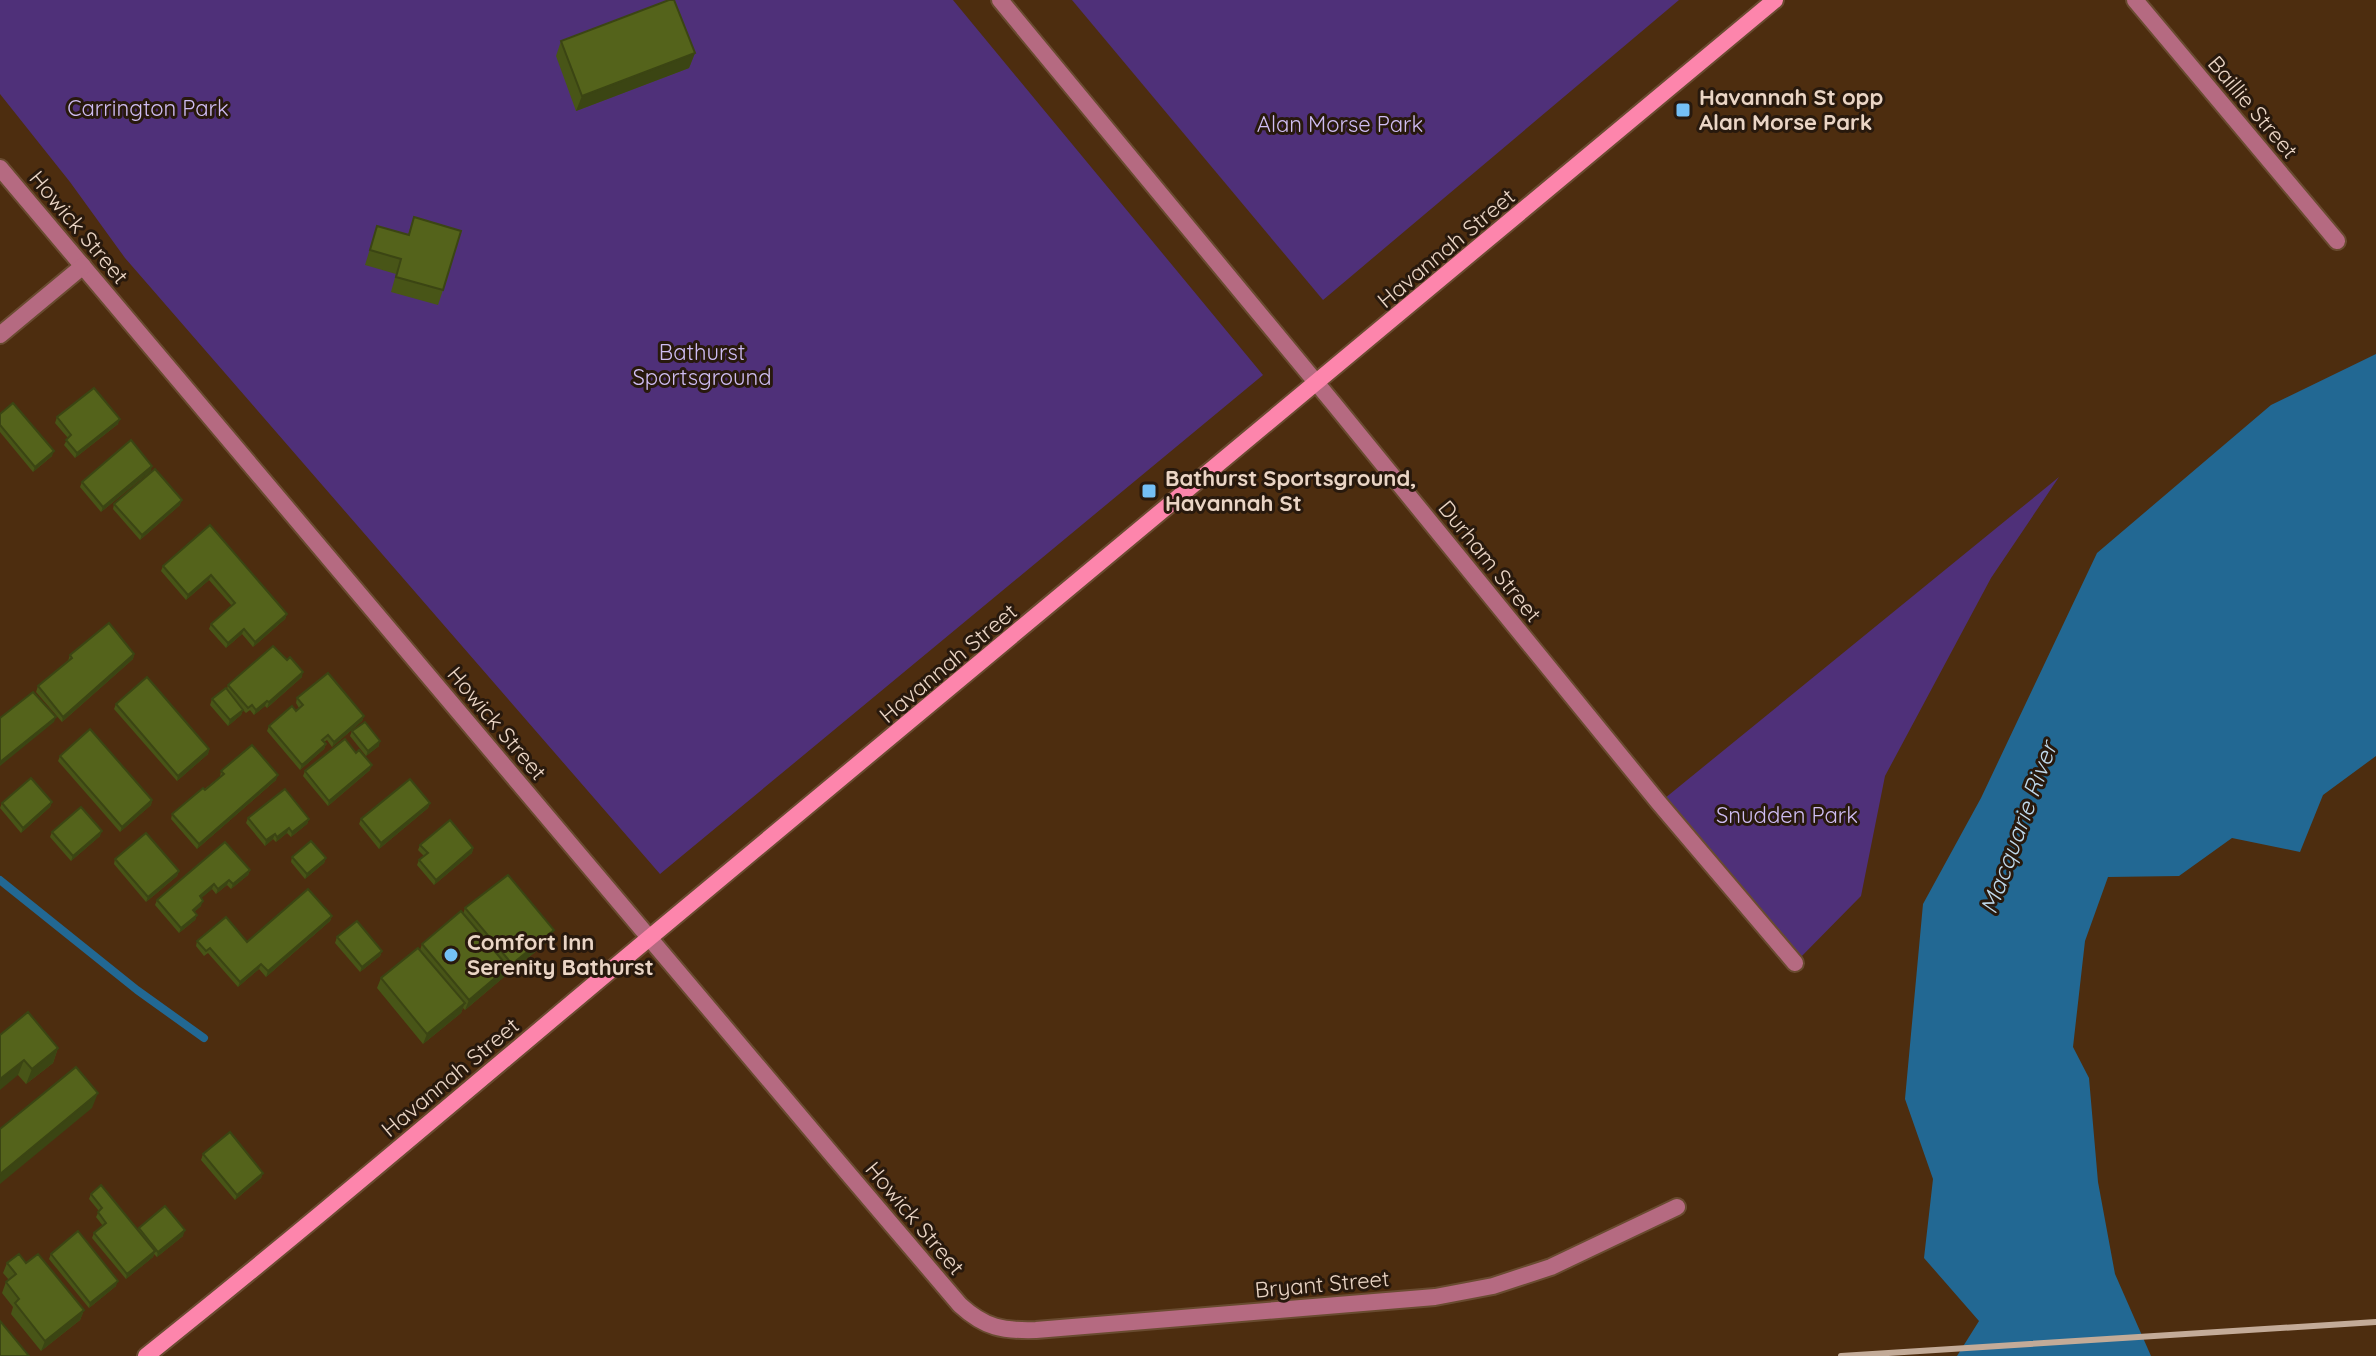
<svg xmlns="http://www.w3.org/2000/svg" width="2376" height="1356" viewBox="0 0 2376 1356" font-family="Quicksand,sans-serif">
<style>
.green{fill:#4f3079}
.water{fill:#226893}
.lines{fill:none;stroke-linecap:round;stroke-linejoin:round}
.stream{stroke:#226893;stroke-width:8}
.street-casing{stroke:#694b30;stroke-width:20}
.secondary-casing{stroke:#694b30;stroke-width:20}
.street{stroke:#b56a81;stroke-width:16}
.secondary{stroke:#fd85ac;stroke-width:16}
.rail{stroke:#c3ab98;stroke-width:6}
.wall{fill:#485517}
.shaded-wall{fill:#3b4513}
.building{fill:#54631b;stroke:#3b4513;stroke-width:2}
.poi-dot{fill:#74c0f6;stroke:#28190d;stroke-width:3}
.labels{text-anchor:middle;stroke-width:6;stroke-linejoin:round;paint-order:stroke}
.poi-label{font-size:22px;font-weight:bold;fill:#ead5c5;stroke:#28190d;text-anchor:start}
.street-label{font-size:22px;fill:#ead5c5;stroke:#28190d}
.park-label{font-size:22px;fill:#cfbdf3;stroke:#28190d}
.water-label{font-size:24px;font-style:italic;fill:#bfd9ec;stroke:#28190d}
</style>
<rect width="100%" height="100%" fill="#4d2d0f"/>
<g class="green">
<path d="M 0,0 L 953,0 L 1263,375 L 660,874 L 125,258 L 70,182 L 0,94 Z"/>
<path d="M 1072,0 L 1679,0 L 1323,300 Z"/>
<path d="M 2059,477 L 1991,578 L 1885,776 L 1861,896 L 1795,963 L 1659,803 Z"/>
</g>
<path class="water" d="M 2376,354 L 2376,756 L 2323,795 L 2300,852 L 2232,838 L 2179,876 L 2108,877 L 2085,941 L 2073,1047 L 2089,1078 L 2098,1182 L 2115,1274 L 2151,1356 L 1957,1356 L 1979,1321 L 1924,1258 L 1933,1179 L 1905,1099 L 1923,904 L 1981,798 L 2097,553 L 2271,405 Z"/>
<g class="lines">
<path class="stream" d="M 0,880 L 137,990 L 204,1038"/>
<defs>
<g id="street">
<path d="M 1000,0 L 1334,404 L 1659,803 L 1795,963"/>
<path d="M 2135,0 L 2337,241"/>
<path d="M 0,168 L 835,1158 L 960,1305 C 985,1328 1003,1331 1036,1330 L 1435,1297 L 1493,1286 L 1551,1267 L 1677,1207"/>
<path d="M 0,335 L 83,266"/>
</g>
<path id="secondary" d="M 146,1356 C 318,1219 485,1075 654,934 C 1029,624 1403,313 1775,0"/>
</defs>
<use href="#street" class="street-casing"/>
<use href="#secondary" class="secondary-casing"/>
<use href="#street" class="street"/>
<use href="#secondary" class="secondary"/>
<path class="rail" d="M 1841,1356 L 2376,1322"/>
</g>
<g class="wall">
<path d="M 561,41 L 695,53 L 689,68 L 576,111 L 556,56 Z"/>
<path d="M 414,217 L 443,290 L 438,305 L 391,292 L 396,274 L 365,265 L 377,226 L 408,235 Z"/>
<path d="M 0,414 L 52,456 L 33,472 L 0,432 Z"/>
<path d="M 57,417 L 118,424 L 75,458 L 64,445 L 68,438 L 55,423 Z"/>
<path d="M 151,471 L 101,512 L 80,487 L 82,482 Z"/>
<path d="M 114,504 L 180,505 L 140,540 L 113,509 Z"/>
<path d="M 210,525 L 287,614 L 285,619 L 253,647 L 242,634 L 226,648 L 209,629 L 211,624 L 232,606 L 209,580 L 186,600 L 161,571 L 163,566 Z"/>
<path d="M 134,654 L 133,659 L 62,722 L 36,692 L 38,686 L 68,661 L 70,655 Z"/>
<path d="M 302,677 L 267,708 L 265,706 L 254,715 L 250,710 L 246,713 L 243,710 L 241,715 L 228,726 L 210,705 L 212,699 L 227,689 L 228,685 Z"/>
<path d="M 297,698 L 364,716 L 362,721 L 332,747 L 327,740 L 324,742 L 326,744 L 324,749 L 300,770 L 267,731 L 269,726 L 299,708 L 296,703 Z"/>
<path d="M 116,704 L 209,749 L 208,754 L 177,781 L 114,709 Z"/>
<path d="M 352,731 L 379,746 L 366,756 L 350,736 Z"/>
<path d="M 356,753 L 370,770 L 328,806 L 303,776 L 305,771 Z"/>
<path d="M 60,756 L 152,800 L 151,805 L 120,832 L 58,761 Z"/>
<path d="M 221,771 L 276,780 L 197,849 L 171,819 L 172,814 L 220,777 Z"/>
<path d="M 52,802 L 50,807 L 21,833 L 0,808 L 2,803 Z"/>
<path d="M 430,803 L 428,808 L 379,849 L 359,824 L 361,819 Z"/>
<path d="M 248,818 L 309,819 L 307,824 L 291,837 L 287,833 L 276,842 L 273,839 L 265,846 L 246,823 Z"/>
<path d="M 52,832 L 100,836 L 71,861 L 50,837 Z"/>
<path d="M 420,845 L 473,848 L 472,853 L 434,885 L 417,865 L 419,860 L 424,856 L 418,850 Z"/>
<path d="M 292,857 L 326,858 L 324,863 L 305,879 L 291,862 Z"/>
<path d="M 115,859 L 179,871 L 177,876 L 146,902 L 114,864 Z"/>
<path d="M 250,870 L 248,875 L 231,889 L 227,885 L 216,894 L 212,889 L 201,898 L 201,906 L 194,912 L 197,915 L 195,920 L 179,933 L 155,905 L 157,900 Z"/>
<path d="M 465,908 L 550,940 L 508,974 L 506,971 L 504,977 L 465,1010 L 463,1008 L 461,1013 L 423,1044 L 377,988 L 381,978 L 420,950 L 422,944 L 463,914 Z"/>
<path d="M 332,916 L 330,921 L 266,977 L 259,969 L 238,987 L 208,953 L 204,956 L 196,946 L 197,941 L 247,942 Z"/>
<path d="M 337,937 L 382,951 L 380,956 L 360,972 L 335,943 Z"/>
<path d="M 0,1035 L 58,1048 L 53,1063 L 26,1084 L 18,1075 Z"/>
<path d="M 203,1154 L 263,1173 L 261,1178 L 235,1200 L 201,1160 Z"/>
<path d="M 91,1194 L 138,1230 L 139,1228 L 183,1236 L 157,1257 L 154,1254 L 153,1257 L 126,1279 L 92,1238 L 94,1233 L 103,1226 L 96,1217 L 99,1211 L 89,1199 Z"/>
<path d="M 51,1254 L 116,1286 L 89,1308 L 49,1259 Z"/>
<path d="M 7,1263 L 26,1263 L 84,1310 L 80,1320 L 41,1351 L 11,1314 L 13,1307 L 2,1293 L 6,1282 L 9,1280 L 3,1273 Z"/>
</g>
<g class="shaded-wall">
<path d="M 695,53 L 689,68 L 576,111 L 582,96 Z"/>
<path d="M 120,419 L 118,424 L 75,458 L 77,453 Z"/>
<path d="M 54,451 L 52,456 L 33,472 L 35,467 Z"/>
<path d="M 152,466 L 151,471 L 101,512 L 103,507 Z"/>
<path d="M 182,500 L 180,505 L 140,540 L 142,535 Z"/>
<path d="M 211,575 L 209,580 L 186,600 L 188,595 Z"/>
<path d="M 287,614 L 285,619 L 253,647 L 255,642 Z"/>
<path d="M 244,629 L 242,634 L 226,648 L 228,643 Z"/>
<path d="M 134,654 L 133,659 L 62,722 L 63,717 Z"/>
<path d="M 303,672 L 302,677 L 267,708 L 269,702 Z"/>
<path d="M 267,701 L 265,706 L 254,715 L 256,710 Z"/>
<path d="M 243,710 L 241,715 L 228,726 L 230,720 Z"/>
<path d="M 364,716 L 362,721 L 332,747 L 334,742 Z"/>
<path d="M 56,717 L 54,722 L 0,766 L 0,762 Z"/>
<path d="M 380,741 L 379,746 L 366,756 L 368,751 Z"/>
<path d="M 326,744 L 324,749 L 300,770 L 302,765 Z"/>
<path d="M 209,749 L 208,754 L 177,781 L 178,776 Z"/>
<path d="M 372,765 L 370,770 L 328,806 L 329,801 Z"/>
<path d="M 278,775 L 276,780 L 197,849 L 199,844 Z"/>
<path d="M 152,800 L 151,805 L 120,832 L 122,827 Z"/>
<path d="M 52,802 L 50,807 L 21,833 L 23,828 Z"/>
<path d="M 430,803 L 428,808 L 379,849 L 381,843 Z"/>
<path d="M 309,819 L 307,824 L 291,837 L 292,832 Z"/>
<path d="M 289,828 L 287,833 L 276,842 L 277,837 Z"/>
<path d="M 102,831 L 100,836 L 71,861 L 73,856 Z"/>
<path d="M 275,834 L 273,839 L 265,846 L 266,840 Z"/>
<path d="M 473,848 L 472,853 L 434,885 L 436,880 Z"/>
<path d="M 326,858 L 324,863 L 305,879 L 307,874 Z"/>
<path d="M 250,870 L 248,875 L 231,889 L 233,884 Z"/>
<path d="M 179,871 L 177,876 L 146,902 L 148,897 Z"/>
<path d="M 229,880 L 227,885 L 216,894 L 218,889 Z"/>
<path d="M 214,884 L 212,889 L 198,901 L 200,896 Z"/>
<path d="M 203,901 L 201,906 L 191,915 L 193,910 Z"/>
<path d="M 197,915 L 195,920 L 179,933 L 181,928 Z"/>
<path d="M 332,916 L 330,921 L 266,977 L 268,971 Z"/>
<path d="M 554,930 L 550,940 L 508,974 L 512,964 Z"/>
<path d="M 382,951 L 380,956 L 360,972 L 362,967 Z"/>
<path d="M 261,964 L 259,969 L 238,987 L 240,982 Z"/>
<path d="M 508,967 L 504,977 L 465,1010 L 469,1000 Z"/>
<path d="M 465,1003 L 461,1013 L 423,1044 L 427,1034 Z"/>
<path d="M 58,1048 L 53,1063 L 26,1084 L 32,1069 Z"/>
<path d="M 24,1060 L 18,1075 L 0,1090 L 0,1079 Z"/>
<path d="M 98,1093 L 92,1108 L 0,1184 L 0,1174 Z"/>
<path d="M 263,1173 L 261,1178 L 235,1200 L 237,1195 Z"/>
<path d="M 185,1230 L 183,1236 L 157,1257 L 158,1252 Z"/>
<path d="M 155,1251 L 153,1257 L 126,1279 L 127,1274 Z"/>
<path d="M 118,1281 L 116,1286 L 89,1308 L 90,1303 Z"/>
<path d="M 84,1310 L 80,1320 L 41,1351 L 45,1341 Z"/>
</g>
<g class="building">
<path d="M 669,0 L 674,0 L 695,53 L 582,96 L 561,41 Z"/>
<path d="M 414,217 L 461,231 L 443,290 L 396,277 L 401,259 L 370,250 L 377,226 L 409,235 Z"/>
<path d="M 94,388 L 120,419 L 77,453 L 66,440 L 71,435 L 57,417 Z"/>
<path d="M 13,403 L 54,451 L 35,467 L 0,425 L 0,414 Z"/>
<path d="M 131,440 L 152,466 L 103,507 L 82,482 Z"/>
<path d="M 155,469 L 182,500 L 142,535 L 114,504 Z"/>
<path d="M 210,525 L 287,614 L 255,642 L 244,629 L 228,643 L 211,624 L 235,603 L 211,575 L 188,595 L 163,566 Z"/>
<path d="M 109,623 L 134,654 L 63,717 L 38,686 L 72,658 L 70,655 Z"/>
<path d="M 273,646 L 287,660 L 290,657 L 303,672 L 269,702 L 267,701 L 256,710 L 252,705 L 248,708 L 228,685 Z"/>
<path d="M 328,673 L 364,716 L 334,742 L 328,735 L 322,740 L 326,744 L 302,765 L 269,726 L 292,706 L 296,711 L 303,705 L 297,698 Z"/>
<path d="M 147,677 L 209,749 L 178,776 L 116,704 Z"/>
<path d="M 226,688 L 243,710 L 230,720 L 212,699 Z"/>
<path d="M 33,692 L 56,717 L 0,762 L 0,718 Z"/>
<path d="M 365,722 L 380,741 L 368,751 L 352,731 Z"/>
<path d="M 90,729 L 152,800 L 122,827 L 60,756 Z"/>
<path d="M 345,739 L 356,753 L 359,750 L 372,765 L 329,801 L 305,771 Z"/>
<path d="M 252,745 L 278,775 L 199,844 L 172,814 L 203,788 L 205,790 L 224,774 L 221,771 Z"/>
<path d="M 31,778 L 52,802 L 23,828 L 2,803 Z"/>
<path d="M 410,779 L 430,803 L 381,843 L 361,819 Z"/>
<path d="M 285,789 L 309,819 L 292,832 L 289,828 L 277,837 L 275,834 L 266,840 L 248,818 Z"/>
<path d="M 81,807 L 102,831 L 73,856 L 52,832 Z"/>
<path d="M 450,820 L 473,848 L 436,880 L 419,860 L 428,853 L 420,845 Z"/>
<path d="M 146,833 L 179,871 L 148,897 L 115,859 Z"/>
<path d="M 311,841 L 326,858 L 307,874 L 292,857 Z"/>
<path d="M 225,842 L 250,870 L 233,884 L 229,880 L 218,889 L 214,884 L 200,896 L 203,901 L 193,910 L 197,915 L 181,928 L 157,900 Z"/>
<path d="M 508,875 L 554,930 L 512,964 L 465,908 Z"/>
<path d="M 308,889 L 332,916 L 268,971 L 261,964 L 240,982 L 210,948 L 206,951 L 197,941 L 226,917 L 247,942 Z"/>
<path d="M 461,911 L 508,967 L 469,1000 L 422,944 Z"/>
<path d="M 357,921 L 382,951 L 362,967 L 337,937 Z"/>
<path d="M 418,948 L 465,1003 L 427,1034 L 381,978 Z"/>
<path d="M 28,1012 L 58,1048 L 32,1069 L 24,1060 L 0,1079 L 0,1035 Z"/>
<path d="M 76,1067 L 98,1093 L 0,1174 L 0,1129 Z"/>
<path d="M 230,1132 L 263,1173 L 237,1195 L 203,1154 Z"/>
<path d="M 101,1185 L 155,1251 L 127,1274 L 94,1233 L 106,1223 L 98,1212 L 102,1208 L 91,1194 Z"/>
<path d="M 165,1206 L 185,1230 L 158,1252 L 139,1228 Z"/>
<path d="M 78,1231 L 118,1281 L 90,1303 L 51,1254 Z"/>
<path d="M 19,1254 L 26,1263 L 38,1254 L 84,1310 L 45,1341 L 15,1303 L 19,1299 L 6,1282 L 16,1274 L 7,1263 Z"/>
<path d="M 0,1321 L 29,1356 L 0,1356 Z"/>
</g>
<g class="poi-dot">
<rect x="1675" y="102" width="16" height="16" rx="4"/>
<rect x="1141" y="483" width="16" height="16" rx="4"/>
<circle cx="451" cy="955" r="8"/>
</g>
<g class="labels">
<g class="poi-label">
<text x="1699" y="105">Havannah St opp<tspan x="1699" dy="25">Alan Morse Park</tspan></text>
<text x="1165" y="486">Bathurst Sportsground,<tspan x="1165" dy="25">Havannah St</tspan></text>
<text x="467" y="950">Comfort Inn<tspan x="467" dy="25">Serenity Bathurst</tspan></text>
</g>
<g class="street-label">
<text transform="translate(2253 107) rotate(50)" y="8">Baillie Street</text>
<text transform="translate(79 227) rotate(50)" y="8">Howick Street</text>
<text transform="translate(1446 248) rotate(-40)" y="8">Havannah Street</text>
<text transform="translate(1490 561) rotate(51)" y="8">Durham Street</text>
<text transform="translate(948 663) rotate(-40)" y="8">Havannah Street</text>
<text transform="translate(497 723) rotate(50)" y="8">Howick Street</text>
<text transform="translate(450 1077) rotate(-40)" y="8">Havannah Street</text>
<text transform="translate(915 1218) rotate(50)" y="8">Howick Street</text>
<text transform="translate(1322 1284) rotate(-5)" y="8">Bryant Street</text>
</g>
<g class="park-label">
<text x="148" y="116">Carrington Park</text>
<text x="1340" y="132">Alan Morse Park</text>
<text x="702" y="360">Bathurst<tspan x="702" dy="25">Sportsground</tspan></text>
<text x="1787" y="823">Snudden Park</text>
</g>
<g class="water-label">
<text transform="translate(2019 828) rotate(-70)" y="8">Macquarie River</text>
</g>
</g>
</svg>
